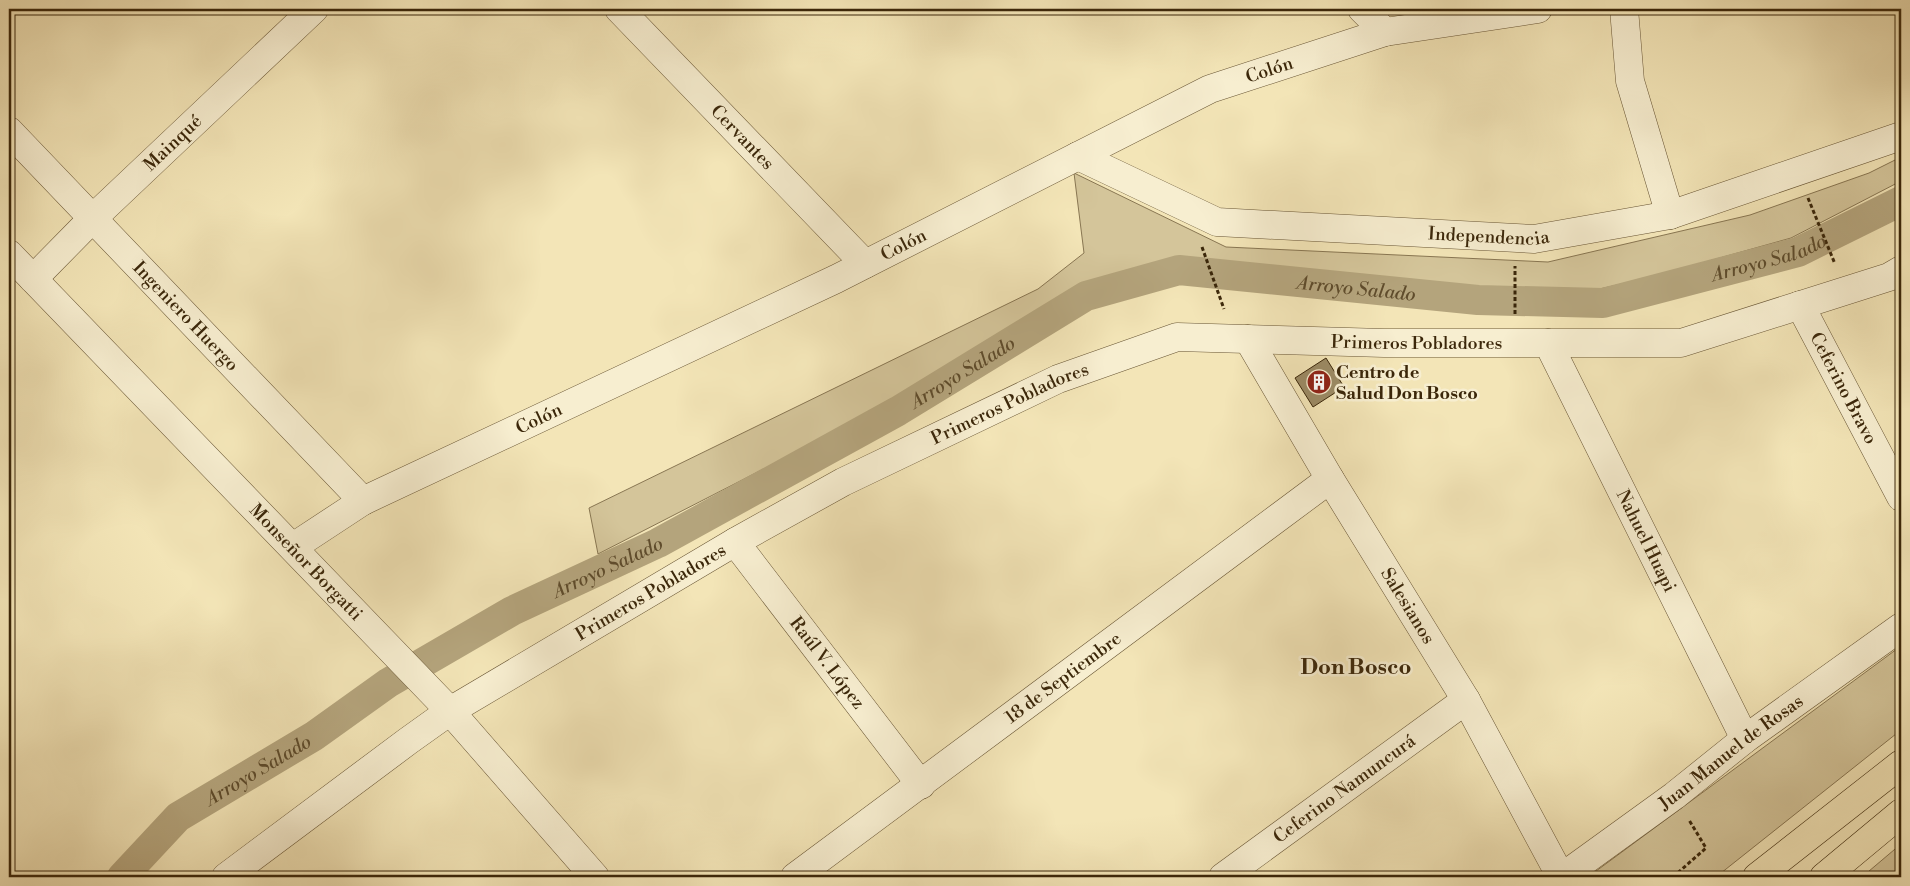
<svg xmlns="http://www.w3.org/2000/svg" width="1910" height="886" viewBox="0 0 1910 886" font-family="'Libre Bodoni',serif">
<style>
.green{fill:#d4c59a;stroke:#887652}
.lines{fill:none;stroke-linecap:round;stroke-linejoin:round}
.canal{stroke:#b4a47c;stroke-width:30}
.building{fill:#9b8a64;stroke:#3b270a}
.minor-casing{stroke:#695635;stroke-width:29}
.tertiary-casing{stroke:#695635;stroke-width:29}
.trunk-casing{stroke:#3b270a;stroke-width:29}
.path{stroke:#3b270a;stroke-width:3;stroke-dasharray:4 2.5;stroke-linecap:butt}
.minor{stroke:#f7eed0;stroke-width:28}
.tertiary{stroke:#f7eed0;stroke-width:28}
.trunk{stroke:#f3e5b7;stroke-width:28}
.labels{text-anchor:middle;stroke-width:5;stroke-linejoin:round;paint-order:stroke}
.street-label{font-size:18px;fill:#3b270a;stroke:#f7eed0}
.poi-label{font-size:18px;font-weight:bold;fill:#3b270a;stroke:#f7eed0;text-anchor:start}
.water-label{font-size:19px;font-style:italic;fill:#5f4c2c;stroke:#f7eed0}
.district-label{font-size:22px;font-weight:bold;fill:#3b270a;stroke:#f7eed0}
</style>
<rect width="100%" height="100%" fill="#f3e5b7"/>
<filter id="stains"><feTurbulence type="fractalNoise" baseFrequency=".004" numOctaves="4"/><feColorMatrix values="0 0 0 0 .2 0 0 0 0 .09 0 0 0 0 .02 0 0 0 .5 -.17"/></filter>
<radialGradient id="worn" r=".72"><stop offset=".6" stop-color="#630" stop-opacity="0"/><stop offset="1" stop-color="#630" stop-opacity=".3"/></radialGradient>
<g class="green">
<path d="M 1901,157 L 1901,181 L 1791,238 L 1652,277 L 1569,296 L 1337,277 L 1184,259 L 1123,272 L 1088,285 L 898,400 L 598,554 L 589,508 L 1038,289 L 1084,253 L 1074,173 L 1226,247 L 1548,262 L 1750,215 L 1869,173 Z"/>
<path d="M 1901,646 L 1901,730 L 1716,877 L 1588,877 Z"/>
<path d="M 1901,844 L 1901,877 L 1862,877 Z"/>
</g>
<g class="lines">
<path class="canal" id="s1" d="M 122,877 L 178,817 L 314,736 L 388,683 L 512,611 L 658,543 L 898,411 L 1086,296 L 1179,270 L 1478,300 L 1603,303 L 1798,252 L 1901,201"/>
</g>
<path class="building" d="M 1326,358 L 1344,387 L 1313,407 L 1295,378 Z"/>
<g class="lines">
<defs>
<g id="minor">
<path id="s2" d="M 619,9 L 865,264"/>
<path d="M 1362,9 L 1385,32"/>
<path d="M 1624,9 L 1630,81 L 1670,215"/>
<path id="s3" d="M 9,131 L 363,501"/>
<path id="s4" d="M 1078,156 L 1217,222 L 1534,239 L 1670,215 L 1901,136"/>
<path id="s5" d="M 33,279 L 92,219 L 314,9"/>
<path id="s6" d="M 1800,305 L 1901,497"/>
<path id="s7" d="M 1248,339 L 1330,479 L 1466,700 L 1561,877"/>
<path id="s8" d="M 1548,343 L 1745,739"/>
<path id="s9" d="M 735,542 L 921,785"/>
<path id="s10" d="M 226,877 L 408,741 L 450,711 L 735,542 L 843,482 L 1058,379 L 1177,337 L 1384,343 L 1681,343 L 1889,277 L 1901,270"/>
<path id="s11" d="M 795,877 L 1330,479"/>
<path id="s12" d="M 1223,877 L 1466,700"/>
</g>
<g id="tertiary">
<path id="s13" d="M 9,254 L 450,711 L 595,877"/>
<path id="s14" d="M 293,547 L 363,501 L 836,279 L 1210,89 L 1385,32 L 1538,9"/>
<path id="s15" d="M 1562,877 L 1674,796 L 1745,739 L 1901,627"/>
</g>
<g id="trunk">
<path d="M 1757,877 L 1901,764"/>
<path d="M 1824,877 L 1901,813"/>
</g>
</defs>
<use href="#minor" class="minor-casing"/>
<use href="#tertiary" class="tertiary-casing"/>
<use href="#trunk" class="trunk-casing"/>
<g class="path">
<path d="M 1808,198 L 1835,264"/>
<path d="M 1202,247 L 1224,309"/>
<path d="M 1515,314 L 1515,266"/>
<path d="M 1673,877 L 1706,848 L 1689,820"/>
</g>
<use href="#minor" class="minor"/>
<use href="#tertiary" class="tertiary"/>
<use href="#trunk" class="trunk"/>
</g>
<defs>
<symbol id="building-disc" viewBox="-11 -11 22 22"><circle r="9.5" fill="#8f2418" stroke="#f7eed0"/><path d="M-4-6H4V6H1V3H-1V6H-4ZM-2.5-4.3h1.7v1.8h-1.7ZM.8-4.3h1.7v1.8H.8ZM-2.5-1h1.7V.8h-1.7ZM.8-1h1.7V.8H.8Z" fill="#fff"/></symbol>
</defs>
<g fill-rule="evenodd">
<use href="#building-disc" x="1305" y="368" width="28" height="28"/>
</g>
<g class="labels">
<g class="street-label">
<text dy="6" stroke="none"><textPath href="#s14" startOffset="1088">Colón</textPath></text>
<text dy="6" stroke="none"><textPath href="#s2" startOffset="178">Cervantes</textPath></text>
<text dy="6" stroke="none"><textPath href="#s5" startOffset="195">Mainqué</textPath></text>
<text dy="6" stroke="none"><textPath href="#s4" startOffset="426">Independencia</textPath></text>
<text dy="6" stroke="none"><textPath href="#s14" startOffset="682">Colón</textPath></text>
<text dy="6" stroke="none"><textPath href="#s3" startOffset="256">Ingeniero Huergo</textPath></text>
<text dy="6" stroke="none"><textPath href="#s10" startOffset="1338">Primeros Pobladores</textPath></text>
<text dy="6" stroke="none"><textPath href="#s6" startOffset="94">Ceferino Bravo</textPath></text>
<text dy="6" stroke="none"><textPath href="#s10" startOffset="918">Primeros Pobladores</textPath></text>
<text dy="6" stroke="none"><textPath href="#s14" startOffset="278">Colón</textPath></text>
<text dy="6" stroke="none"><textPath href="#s8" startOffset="221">Nahuel Huapi</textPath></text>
<text dy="6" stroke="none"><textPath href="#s13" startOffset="428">Monseñor Borgatti</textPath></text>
<text dy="6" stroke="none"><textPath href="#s10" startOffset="512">Primeros Pobladores</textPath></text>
<text dy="6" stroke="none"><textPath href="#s7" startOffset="311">Salesianos</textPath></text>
<text dy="6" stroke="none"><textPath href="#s9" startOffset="152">Raúl V. López</textPath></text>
<text dy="6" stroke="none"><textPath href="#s11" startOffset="334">18 de Septiembre</textPath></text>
<text dy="6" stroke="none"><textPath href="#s15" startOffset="210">Juan Manuel de Rosas</textPath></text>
<text dy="6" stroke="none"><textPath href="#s12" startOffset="150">Ceferino Namuncurá</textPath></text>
</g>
<g class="poi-label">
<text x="1336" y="378">Centro de<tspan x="1336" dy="21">Salud Don Bosco</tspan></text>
</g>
<g class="water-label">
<text dy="7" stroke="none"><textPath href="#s1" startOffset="1824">Arroyo Salado</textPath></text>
<text dy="7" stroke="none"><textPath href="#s1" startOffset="1405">Arroyo Salado</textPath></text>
<text dy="7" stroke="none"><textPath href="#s1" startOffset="985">Arroyo Salado</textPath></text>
<text dy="7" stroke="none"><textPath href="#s1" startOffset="580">Arroyo Salado</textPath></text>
<text dy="7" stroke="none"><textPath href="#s1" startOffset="175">Arroyo Salado</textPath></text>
</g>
<g class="district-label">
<text x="1356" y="674">Don Bosco</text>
</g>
</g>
<rect width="1910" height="886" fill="none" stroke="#f3e5b7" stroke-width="30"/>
<rect x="10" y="10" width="1890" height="866" fill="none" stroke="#3b270a" stroke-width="2.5"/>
<rect x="15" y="15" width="1880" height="856" fill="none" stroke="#3b270a"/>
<rect width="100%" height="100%" filter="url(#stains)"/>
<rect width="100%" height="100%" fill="url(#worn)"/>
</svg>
